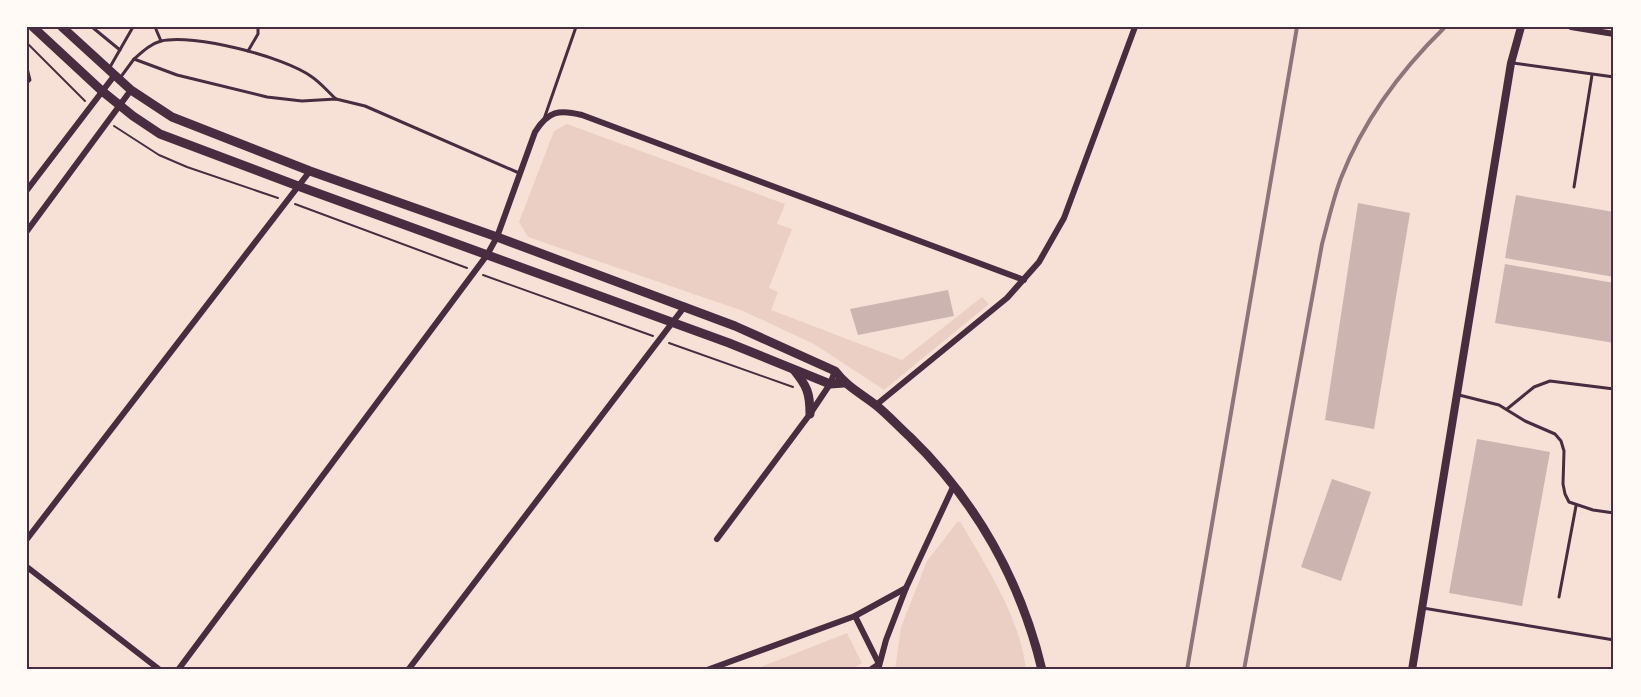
<svg xmlns="http://www.w3.org/2000/svg" width="1641" height="697" viewBox="0 0 1641 697" font-family="Merriweather,serif">
<style>
.green{fill:#ebcfc5}
.building{fill:#ccb4b1}
.lines{fill:none;stroke-linecap:round;stroke-linejoin:round}
.path{stroke:#4a2c40;stroke-width:2}
.service{stroke:#4a2c40;stroke-width:3}
.minor{stroke:#4a2c40;stroke-width:6}
.tertiary{stroke:#4a2c40;stroke-width:8}
.primary{stroke:#4a2c40;stroke-width:9}
.rail{stroke:#8f747c;stroke-width:4}
.neatline{fill:none;stroke:#4a2c40;stroke-width:2}
</style>
<rect width="100%" height="100%" fill="#f7e1d7"/>
<g class="green">
<path d="M 567,124 L 785,204 L 777,224 L 792,229 L 769,288 L 778,292 L 771,310 L 902,360 L 982,297 L 989,304 L 884,390 L 814,344 L 743,311 L 528,237 L 519,222 L 554,131 Z"/>
<path d="M 958,521 L 961,523 C 986,566 1021,619 1026,670 L 895,670 L 901,627 L 927,561 Z"/>
<path d="M 847,633 L 862,663 L 851,670 L 753,670 Z"/>
</g>
<g class="building">
<path d="M 1516,195 L 1614,212 L 1614,277 L 1505,258 Z"/>
<path d="M 1358,203 L 1410,213 L 1374,429 L 1325,420 Z"/>
<path d="M 1505,264 L 1614,283 L 1614,343 L 1495,323 Z"/>
<path d="M 948,290 L 954,316 L 858,335 L 850,309 Z"/>
<path d="M 1477,439 L 1550,452 L 1522,606 L 1449,593 Z"/>
<path d="M 1332,479 L 1371,492 L 1341,581 L 1301,567 Z"/>
</g>
<g class="lines">
<g class="path">
<path d="M 27,43 L 85,101"/>
<path d="M 114,126 L 159,155 L 187,167 L 278,198"/>
<path d="M 295,204 L 467,268"/>
<path d="M 483,275 L 653,336"/>
<path d="M 669,343 L 793,387"/>
</g>
<g class="service">
<path d="M 92,27 L 120,50"/>
<path d="M 155,27 L 161,41"/>
<path d="M 248,51 L 258,34 L 258,27"/>
<path d="M 134,59 C 142,52 150,44 161,41 C 192,33 286,57 312,77 C 321,83 328,92 336,99"/>
<path d="M 1513,63 L 1614,77"/>
<path d="M 110,67 L 133,27"/>
<path d="M 27,68 L 30,80 L 27,83"/>
<path d="M 120,78 L 134,59 L 177,75 L 267,97 L 302,101 L 336,99 L 365,106 L 519,173"/>
<path d="M 544,119 L 576,27"/>
<path d="M 1574,187 L 1592,75"/>
<path d="M 1459,395 L 1499,405 L 1525,421 L 1555,434 L 1561,441 L 1564,451 L 1563,484 L 1565,494 L 1569,502 L 1593,510 L 1614,513"/>
<path d="M 1507,409 L 1534,387 L 1550,381 L 1614,389"/>
<path d="M 1559,597 L 1576,506"/>
<path d="M 1423,608 L 1614,640"/>
</g>
<g class="minor">
<path d="M 1571,27 L 1614,34"/>
<path d="M 27,190 L 114,76"/>
<path d="M 27,231 L 131,90"/>
<path d="M 876,405 L 1007,298 L 1039,262 L 1064,218 L 1135,27"/>
<path d="M 27,539 L 310,171"/>
<path d="M 717,539 L 810,414 L 830,384 L 835,371"/>
<path d="M 27,567 L 160,670"/>
<path d="M 855,616 L 879,664 L 870,670"/>
<path d="M 178,670 L 487,255 L 497,237 L 535,132 C 548,111 559,109 582,115 L 1024,280"/>
<path d="M 408,670 L 685,306"/>
<path d="M 707,670 L 855,616 L 906,588"/>
<path d="M 878,670 L 886,640 L 906,588 L 954,485"/>
</g>
<path class="tertiary" d="M 1412,670 L 1511,63 L 1521,27"/>
<g class="primary">
<path d="M 33,27 L 102,91 L 133,116 L 160,134 L 298,186 L 729,343 L 830,384 L 844,383"/>
<path d="M 62,27 L 131,90 L 172,117 L 310,171 L 497,237 L 735,326 L 835,371 C 847,387 862,394 877,406 C 889,416 899,427 910,437 C 976,501 1021,581 1042,670"/>
<path d="M 794,370 C 807,386 810,393 810,414"/>
</g>
<g class="rail">
<path d="M 1187,670 L 1297,27"/>
<path d="M 1244,670 L 1322,244 C 1328,222 1333,199 1341,178 C 1364,119 1400,71 1445,27"/>
</g>
</g>
<rect width="1641" height="697" fill="none" stroke="#fffaf5" stroke-width="57"/>
<rect x="28" y="28" width="1584" height="640" class="neatline"/>
</svg>
